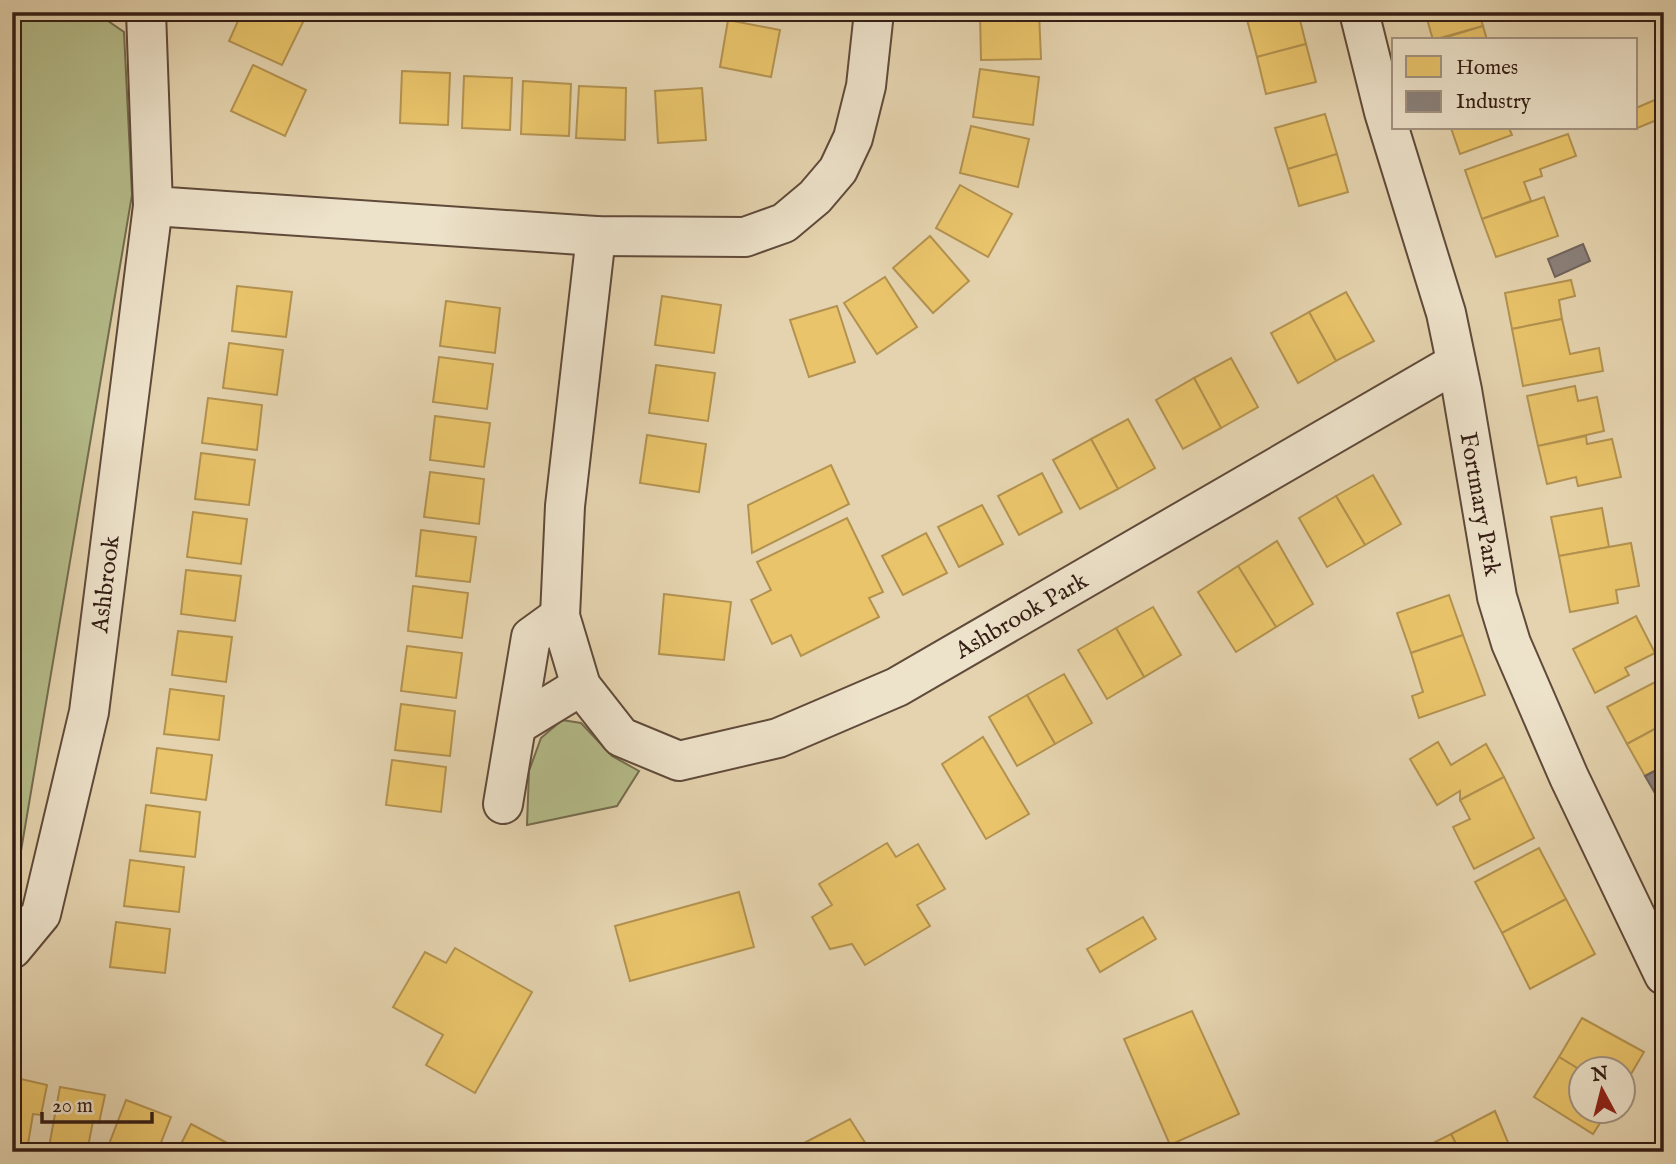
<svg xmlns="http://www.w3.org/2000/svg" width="1676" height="1164" viewBox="0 0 1676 1164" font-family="'IM FELL English',serif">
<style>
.grass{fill:#b5bc8a;stroke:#746c4f;stroke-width:2}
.homes{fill:#e9c46a;stroke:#b39250;stroke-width:2}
.industry{fill:#8a817c;stroke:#70635d;stroke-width:2}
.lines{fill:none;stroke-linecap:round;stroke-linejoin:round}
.minor-casing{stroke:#604a3a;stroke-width:42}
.minor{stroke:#ede2ca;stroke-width:38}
.labels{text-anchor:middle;stroke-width:7;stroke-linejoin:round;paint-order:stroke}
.street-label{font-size:24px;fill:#341d14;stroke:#ede2ca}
</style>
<rect width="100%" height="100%" fill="#e4d3ae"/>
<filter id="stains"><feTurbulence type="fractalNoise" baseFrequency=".00286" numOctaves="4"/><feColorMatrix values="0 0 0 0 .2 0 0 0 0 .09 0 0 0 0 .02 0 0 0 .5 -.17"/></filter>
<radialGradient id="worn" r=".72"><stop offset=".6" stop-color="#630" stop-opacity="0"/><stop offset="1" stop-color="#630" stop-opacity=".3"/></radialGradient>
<g class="grass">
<path d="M 12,12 L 95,12 L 124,32 L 132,195 L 12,904 Z"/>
<path d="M 562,720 L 581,723 L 612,756 L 639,771 L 617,806 L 527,825 L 529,771 L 541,738 Z"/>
</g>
<g class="homes">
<path d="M 242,12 L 287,12 L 304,20 L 282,65 L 229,41 Z"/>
<path d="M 980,12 L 1039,12 L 1041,59 L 981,60 Z"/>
<path d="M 1261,12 L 1298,12 L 1306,44 L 1257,57 L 1246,16 Z"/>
<path d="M 1425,12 L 1481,12 L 1479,13 L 1483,26 L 1433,40 Z"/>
<path d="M 728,20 L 780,30 L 771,77 L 720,67 Z"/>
<path d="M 1483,26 L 1487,40 L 1437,40 Z"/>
<path d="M 1306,44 L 1316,82 L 1266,94 L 1257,57 Z"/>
<path d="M 253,65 L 306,90 L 285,136 L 231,111 Z"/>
<path d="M 980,69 L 1039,77 L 1033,125 L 973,117 Z"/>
<path d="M 402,71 L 450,73 L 448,125 L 400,123 Z"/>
<path d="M 464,76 L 512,78 L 510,130 L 462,128 Z"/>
<path d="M 523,81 L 571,84 L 569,136 L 521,134 Z"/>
<path d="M 579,86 L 626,88 L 625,140 L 576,138 Z"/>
<path d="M 702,88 L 706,140 L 658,143 L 655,91 Z"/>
<path d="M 1664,96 L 1664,117 L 1635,129 L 1636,108 Z"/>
<path d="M 1325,114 L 1337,154 L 1288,169 L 1275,128 Z"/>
<path d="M 971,126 L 1029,139 L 1018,187 L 960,173 Z"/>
<path d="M 1451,128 L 1509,128 L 1512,135 L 1460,154 Z"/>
<path d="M 1568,134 L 1576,156 L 1540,169 L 1542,176 L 1524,182 L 1531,201 L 1482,219 L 1465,170 Z"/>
<path d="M 1337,154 L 1348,192 L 1299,206 L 1288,169 Z"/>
<path d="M 960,185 L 1012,214 L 988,257 L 936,228 Z"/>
<path d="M 1544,197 L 1558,236 L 1496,257 L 1482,219 Z"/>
<path d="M 930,236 L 969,281 L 933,313 L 893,268 Z"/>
<path d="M 885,277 L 917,327 L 877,354 L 844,303 Z"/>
<path d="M 1571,280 L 1575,296 L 1559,300 L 1562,319 L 1512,329 L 1505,293 Z"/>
<path d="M 237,286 L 292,292 L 286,337 L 232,331 Z"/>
<path d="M 1346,292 L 1374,341 L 1336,361 L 1309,312 Z"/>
<path d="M 662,296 L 721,305 L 714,353 L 655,345 Z"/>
<path d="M 446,301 L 500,308 L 495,353 L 440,346 Z"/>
<path d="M 837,306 L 855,362 L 809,377 L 790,320 Z"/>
<path d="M 1309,312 L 1336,361 L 1298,383 L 1271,333 Z"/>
<path d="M 1562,319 L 1570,354 L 1599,348 L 1603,371 L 1523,386 L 1512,329 Z"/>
<path d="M 229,343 L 283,350 L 277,395 L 223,388 Z"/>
<path d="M 439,357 L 493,364 L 487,409 L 433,402 Z"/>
<path d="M 1231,358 L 1258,407 L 1221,428 L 1194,378 Z"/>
<path d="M 656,365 L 715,373 L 708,421 L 649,413 Z"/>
<path d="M 1194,378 L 1221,428 L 1183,449 L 1156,400 Z"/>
<path d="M 1575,386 L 1578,401 L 1597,397 L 1604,431 L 1538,446 L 1527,396 Z"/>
<path d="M 208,398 L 262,405 L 257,450 L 202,443 Z"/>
<path d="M 435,416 L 490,423 L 484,467 L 430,460 Z"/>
<path d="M 1128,419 L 1155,468 L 1118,489 L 1091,439 Z"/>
<path d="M 647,435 L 706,444 L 699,492 L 640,483 Z"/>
<path d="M 1586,436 L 1587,444 L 1612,439 L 1621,477 L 1578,486 L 1576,477 L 1547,484 L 1538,446 Z"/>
<path d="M 1091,439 L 1118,489 L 1080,509 L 1053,460 Z"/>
<path d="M 201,453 L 255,460 L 249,505 L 195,499 Z"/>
<path d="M 831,465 L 849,504 L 752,553 L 748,505 Z"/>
<path d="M 430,472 L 484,479 L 479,524 L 424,517 Z"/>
<path d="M 1042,473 L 1062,512 L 1019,535 L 998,496 Z"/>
<path d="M 1373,475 L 1401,524 L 1365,545 L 1336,496 Z"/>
<path d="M 1336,496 L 1365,545 L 1327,567 L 1299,518 Z"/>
<path d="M 982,505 L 1003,544 L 959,567 L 938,527 Z"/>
<path d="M 1602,508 L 1609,547 L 1559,556 L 1551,517 Z"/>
<path d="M 193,512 L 247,519 L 241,564 L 187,557 Z"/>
<path d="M 847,518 L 883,592 L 869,598 L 879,617 L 801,656 L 791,635 L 772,644 L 751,600 L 771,590 L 757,562 Z"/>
<path d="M 421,530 L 476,537 L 470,582 L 416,576 Z"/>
<path d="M 926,533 L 947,573 L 903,595 L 882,556 Z"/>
<path d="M 1277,541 L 1313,604 L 1276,627 L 1238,566 Z"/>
<path d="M 1631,543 L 1639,586 L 1616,590 L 1618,603 L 1570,612 L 1559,556 Z"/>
<path d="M 1238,566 L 1276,627 L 1236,652 L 1198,592 Z"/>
<path d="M 186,570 L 241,576 L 235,621 L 181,614 Z"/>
<path d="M 413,586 L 468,593 L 462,638 L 408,631 Z"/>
<path d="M 664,594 L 731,602 L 724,660 L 659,654 Z"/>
<path d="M 1449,595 L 1463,635 L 1411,653 L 1397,613 Z"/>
<path d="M 1153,607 L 1181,655 L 1144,677 L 1116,628 Z"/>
<path d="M 1636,616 L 1655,653 L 1625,668 L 1629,675 L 1595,693 L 1573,649 Z"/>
<path d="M 1116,628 L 1144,677 L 1107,699 L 1078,650 Z"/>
<path d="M 178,631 L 232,637 L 226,682 L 172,675 Z"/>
<path d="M 1463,635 L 1485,695 L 1419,718 L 1412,696 L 1423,692 L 1411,653 Z"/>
<path d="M 407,646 L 462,653 L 456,698 L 401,691 Z"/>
<path d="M 1064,674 L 1092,723 L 1055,744 L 1027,695 Z"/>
<path d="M 1659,680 L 1664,689 L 1664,704 L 1657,708 L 1664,720 L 1664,724 L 1627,744 L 1607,707 Z"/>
<path d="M 170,689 L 224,696 L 219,740 L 164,734 Z"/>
<path d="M 1027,695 L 1055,744 L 1017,766 L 989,717 Z"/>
<path d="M 401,704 L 455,711 L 450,756 L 395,750 Z"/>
<path d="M 1664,724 L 1664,766 L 1645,776 L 1627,744 Z"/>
<path d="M 983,737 L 1029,814 L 986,839 L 942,764 Z"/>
<path d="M 1438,742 L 1451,765 L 1486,744 L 1504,777 L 1460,800 L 1460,791 L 1437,805 L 1410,759 Z"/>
<path d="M 157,748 L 212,755 L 206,800 L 151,793 Z"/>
<path d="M 392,760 L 446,767 L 441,812 L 386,805 Z"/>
<path d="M 1504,777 L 1534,838 L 1474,869 L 1453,827 L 1470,819 L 1460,800 Z"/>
<path d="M 146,805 L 200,812 L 195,857 L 140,851 Z"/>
<path d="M 887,843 L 896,857 L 918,844 L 945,889 L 917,905 L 930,926 L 865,965 L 852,944 L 830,949 L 812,917 L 832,905 L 819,884 Z"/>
<path d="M 1539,848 L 1566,899 L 1502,933 L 1475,882 Z"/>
<path d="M 130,860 L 184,867 L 179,912 L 124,906 Z"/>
<path d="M 739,892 L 754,947 L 630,981 L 615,926 Z"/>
<path d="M 1566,899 L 1595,954 L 1530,989 L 1502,933 Z"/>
<path d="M 1143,917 L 1156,939 L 1100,972 L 1087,949 Z"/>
<path d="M 116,922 L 170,929 L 165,973 L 110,967 Z"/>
<path d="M 455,948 L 532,992 L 475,1093 L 426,1065 L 443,1035 L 393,1007 L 425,952 L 446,963 Z"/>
<path d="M 1192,1011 L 1239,1114 L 1170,1145 L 1124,1039 Z"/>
<path d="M 1582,1018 L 1644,1052 L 1624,1086 L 1624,1070 L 1582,1070 L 1582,1071 L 1559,1057 Z"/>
<path d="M 1559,1057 L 1582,1071 L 1582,1112 L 1607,1112 L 1593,1134 L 1534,1097 Z"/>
<path d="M 12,1077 L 47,1085 L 41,1115 L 33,1114 L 28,1144 L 12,1141 Z"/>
<path d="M 60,1087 L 105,1095 L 99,1123 L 93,1121 L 87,1152 L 76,1152 L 49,1147 Z"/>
<path d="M 126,1100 L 171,1117 L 160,1145 L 156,1144 L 153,1152 L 106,1152 Z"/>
<path d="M 1495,1111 L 1512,1152 L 1460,1152 L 1451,1134 Z"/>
<path d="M 850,1119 L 871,1152 L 808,1152 L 804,1143 Z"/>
<path d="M 191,1124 L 233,1146 L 230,1152 L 177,1152 Z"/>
<path d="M 1451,1134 L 1460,1152 L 1415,1152 Z"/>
</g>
<g class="industry">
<path d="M 1583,244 L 1590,261 L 1555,277 L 1548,259 Z"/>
<path d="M 1664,766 L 1664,791 L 1656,795 L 1645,776 Z"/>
</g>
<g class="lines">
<defs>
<g id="minor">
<path d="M 146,12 L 153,206 L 596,236 L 745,237 L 784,223 L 815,197 L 838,170 L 853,138 L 866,86 L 874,12"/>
<path d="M 1359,12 L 1384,112 L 1446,313 L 1462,390 L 1497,597 L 1511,643 L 1569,777 L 1664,975"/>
<path d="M 596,236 L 565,506 L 560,616 L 581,686 L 621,737 L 679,761 L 778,738 L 897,687 L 1456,363"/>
<path d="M 517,725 L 581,686"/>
<path d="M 503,804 L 531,637 L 560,616"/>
<path d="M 12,949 L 41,914 L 89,712 L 153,206"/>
</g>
</defs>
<use href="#minor" class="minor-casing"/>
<use href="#minor" class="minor"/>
</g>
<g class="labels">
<g class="street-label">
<text transform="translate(1481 504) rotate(80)" y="8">Fortmary Park</text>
<text transform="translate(105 584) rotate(-83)" y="8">Ashbrook</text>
<text transform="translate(1021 615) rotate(-30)" y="8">Ashbrook Park</text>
</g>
</g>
<rect width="1676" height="1164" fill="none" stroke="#e4d3ae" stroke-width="42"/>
<rect x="14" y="14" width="1648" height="1136" fill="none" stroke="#341d14" stroke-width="3.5"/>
<rect x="21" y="21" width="1634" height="1122" fill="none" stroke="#341d14" stroke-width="2"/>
<rect x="1392" y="38" width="245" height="91" fill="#ede2ca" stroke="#a39381" stroke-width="2"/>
<rect x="1406" y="56" width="35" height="21" fill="#e9c46a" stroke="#a39381" stroke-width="2"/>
<text x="1456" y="74" font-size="21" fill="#341d14">Homes</text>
<rect x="1406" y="91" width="35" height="21" fill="#8a817c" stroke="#a39381" stroke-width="2"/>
<text x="1456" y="108" font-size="21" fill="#341d14">Industry</text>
<g transform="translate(1602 1090) rotate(353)"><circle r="33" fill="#ede2ca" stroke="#a39381" stroke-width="2"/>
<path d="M0-5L12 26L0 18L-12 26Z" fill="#8f2418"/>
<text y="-10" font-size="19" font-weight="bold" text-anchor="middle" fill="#341d14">N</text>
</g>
<path d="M42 1112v10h110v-10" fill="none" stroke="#341d14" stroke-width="3.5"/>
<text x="52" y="1112" font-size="21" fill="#341d14" stroke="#ede2ca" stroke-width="5" paint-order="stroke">20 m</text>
<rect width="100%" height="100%" filter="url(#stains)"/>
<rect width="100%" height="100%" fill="url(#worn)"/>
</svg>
